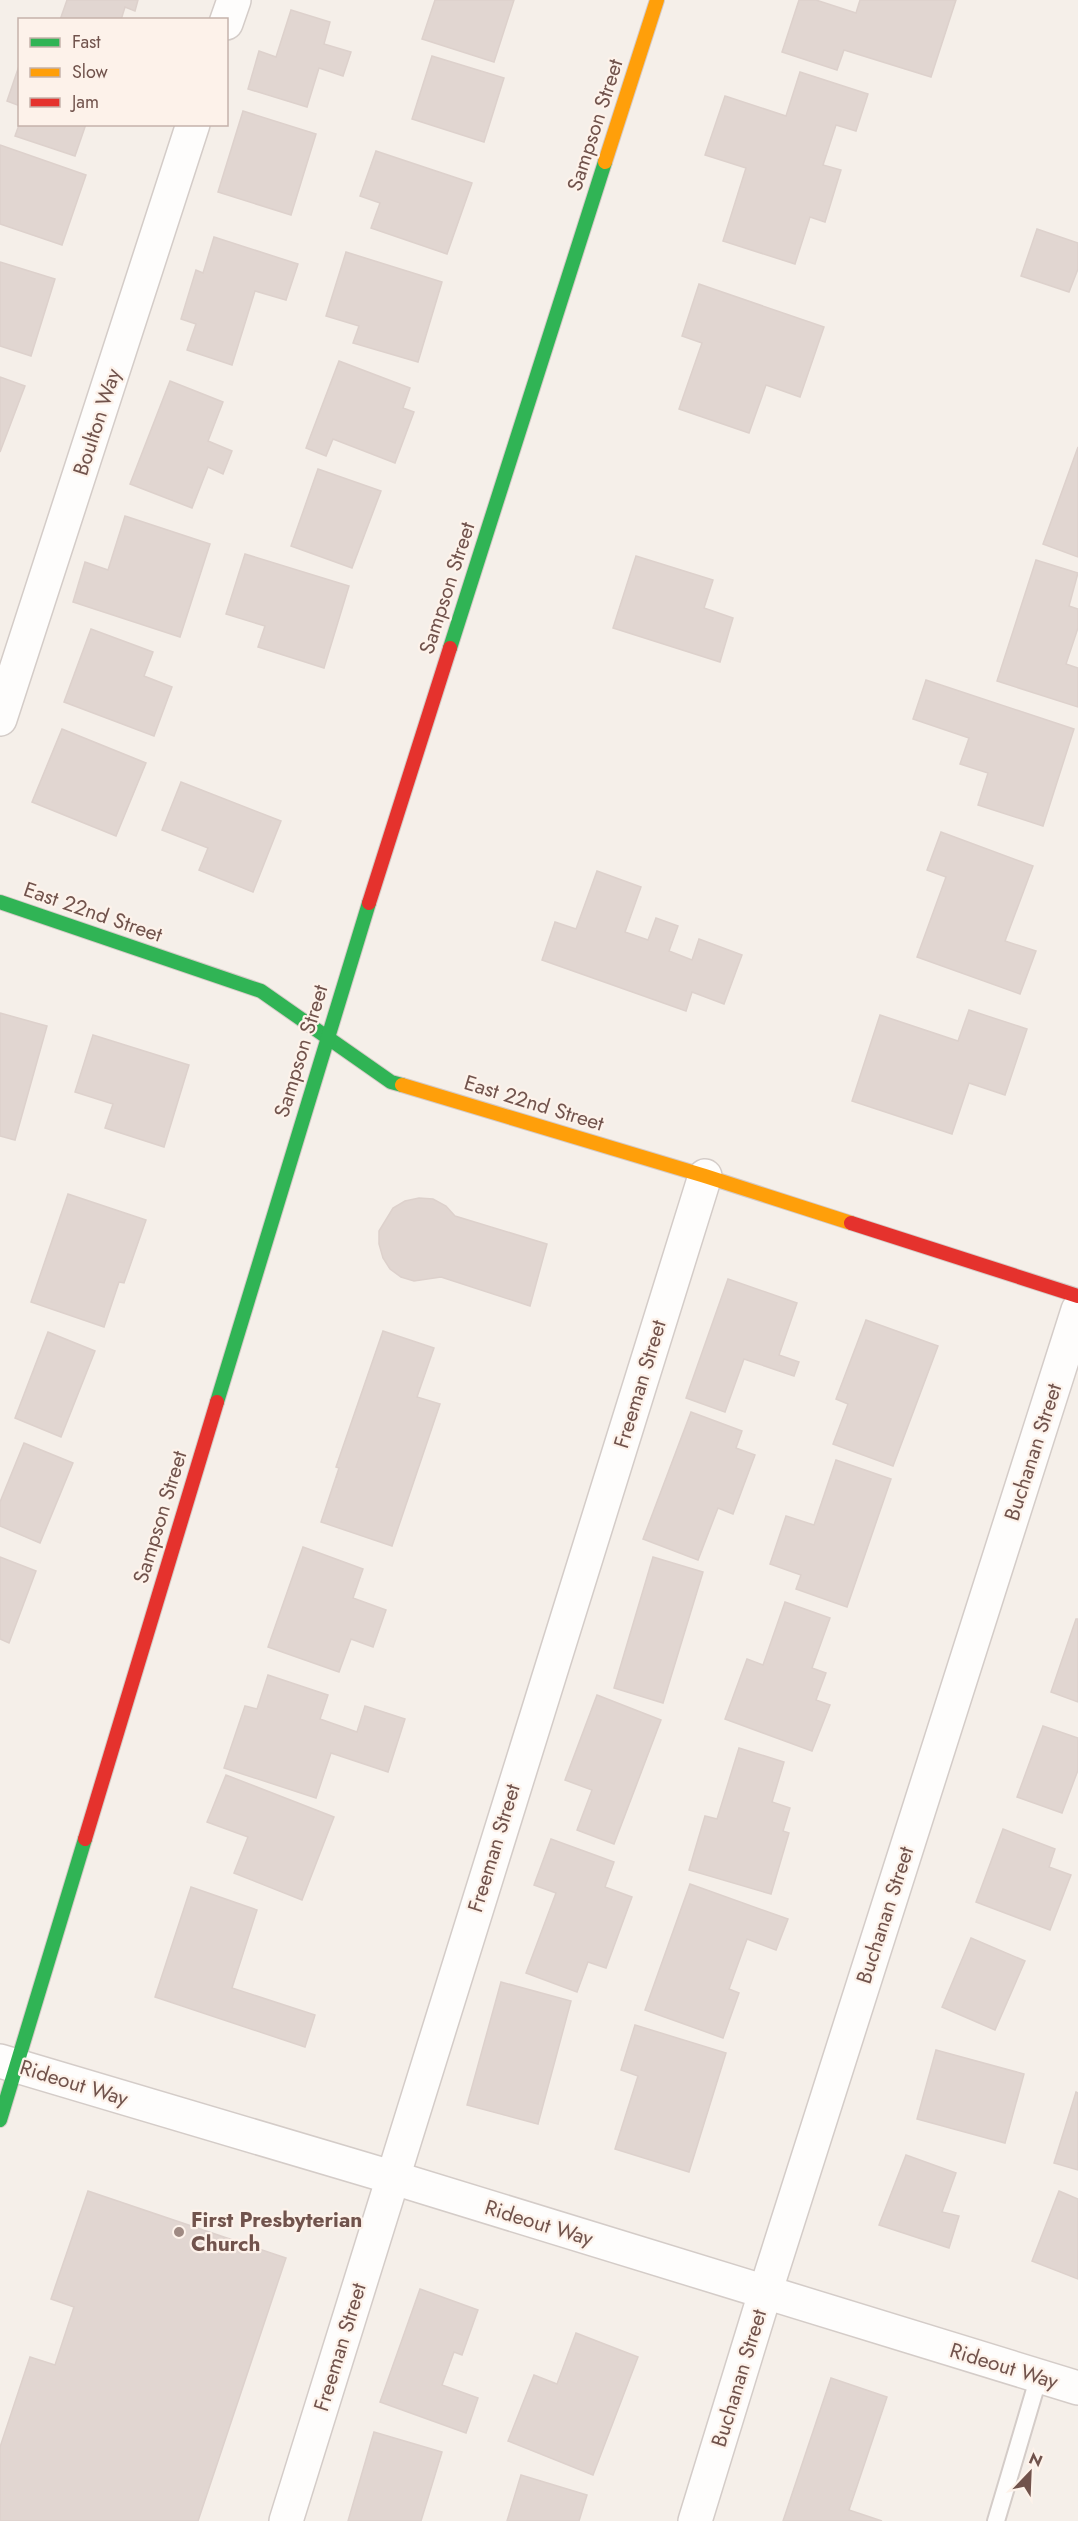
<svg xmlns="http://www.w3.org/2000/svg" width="1078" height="2521" viewBox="0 0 1078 2521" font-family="Jost,sans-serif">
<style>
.building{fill:#e1d6d1;stroke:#ddd1cc;stroke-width:1.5}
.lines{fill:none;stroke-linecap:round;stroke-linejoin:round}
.lane-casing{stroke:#d4ccc8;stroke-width:20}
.street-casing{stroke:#d4ccc8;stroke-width:36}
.fast-casing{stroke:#d4cac6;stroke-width:16}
.slow-casing{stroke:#d4cac6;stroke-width:16}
.jam-casing{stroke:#d4cac6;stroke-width:16}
.lane{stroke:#fefdfc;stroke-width:16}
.street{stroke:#fefdfc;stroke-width:33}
.fast{stroke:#30b455;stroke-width:14}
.slow{stroke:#ff9f0a;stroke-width:14}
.jam{stroke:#e5322d;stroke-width:14}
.poi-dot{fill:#9f8a83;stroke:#fdf2ea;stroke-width:2}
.labels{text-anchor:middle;stroke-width:4.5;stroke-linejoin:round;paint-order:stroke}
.street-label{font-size:21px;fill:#71534c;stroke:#fdf2ea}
.poi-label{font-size:21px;font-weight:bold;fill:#71534c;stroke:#fdf2ea;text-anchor:start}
</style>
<rect width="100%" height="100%" fill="#f5efe9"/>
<g class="building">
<path d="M 67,0 L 138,0 L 135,11 L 125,7 L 121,20 L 60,20 Z"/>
<path d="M 435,0 L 514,0 L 494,62 L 422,39 Z"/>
<path d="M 799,0 L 816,0 L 856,13 L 860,0 L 956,0 L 931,77 L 844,50 L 837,70 L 782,52 Z"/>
<path d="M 291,10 L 330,22 L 324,44 L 351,52 L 343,76 L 319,68 L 307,107 L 248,89 L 259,51 L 276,57 Z"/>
<path d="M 432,56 L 504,78 L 484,142 L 412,119 Z"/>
<path d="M 20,63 L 20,106 L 7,101 Z"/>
<path d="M 800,72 L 868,94 L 856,131 L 836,125 L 823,165 L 841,170 L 825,222 L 810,217 L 795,264 L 723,241 L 746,168 L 705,155 L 725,96 L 786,116 Z"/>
<path d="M 243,111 L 316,134 L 291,215 L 218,192 Z"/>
<path d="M 20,122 L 20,124 L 86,124 L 75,156 L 15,136 Z"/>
<path d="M 0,145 L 86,175 L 62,245 L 0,224 Z"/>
<path d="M 376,151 L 472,183 L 447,254 L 371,228 L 380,203 L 360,196 Z"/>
<path d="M 1037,229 L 1078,243 L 1078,269 L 1069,292 L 1021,276 Z"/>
<path d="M 214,237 L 298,264 L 286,300 L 255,291 L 232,365 L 187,350 L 196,324 L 181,319 L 196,270 L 203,273 Z"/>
<path d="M 346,252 L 442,282 L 418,362 L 353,343 L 359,326 L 326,316 Z"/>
<path d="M 0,262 L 55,279 L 31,356 L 0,346 Z"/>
<path d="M 699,284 L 824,327 L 800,397 L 766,385 L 749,433 L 679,409 L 702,343 L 682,336 Z"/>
<path d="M 339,361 L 410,388 L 403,408 L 414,412 L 395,463 L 333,439 L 326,456 L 306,448 Z"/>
<path d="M 0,377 L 25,386 L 0,452 Z"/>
<path d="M 170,381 L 223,402 L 208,441 L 232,451 L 223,474 L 208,467 L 192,508 L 130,484 Z"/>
<path d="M 1078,447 L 1078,557 L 1043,544 Z"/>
<path d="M 318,469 L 381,491 L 352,568 L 291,546 Z"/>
<path d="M 125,516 L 210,544 L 180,637 L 73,602 L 85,562 L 108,570 Z"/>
<path d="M 245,554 L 349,586 L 324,668 L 258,647 L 265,626 L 226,614 Z"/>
<path d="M 636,556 L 713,580 L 704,608 L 733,618 L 720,662 L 613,628 Z"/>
<path d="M 1036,560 L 1078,573 L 1069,606 L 1078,609 L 1078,628 L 1066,664 L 1078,668 L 1078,707 L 997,681 Z"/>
<path d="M 91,629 L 153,652 L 144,676 L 172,687 L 154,736 L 64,702 Z"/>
<path d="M 926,680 L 1074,729 L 1043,826 L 978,805 L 988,773 L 960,764 L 969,738 L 913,719 Z"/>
<path d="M 62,729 L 146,763 L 116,836 L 32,802 Z"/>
<path d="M 181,782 L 281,821 L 253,892 L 199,870 L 208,848 L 162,830 Z"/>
<path d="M 941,832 L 1033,866 L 1005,941 L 1036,951 L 1020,994 L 917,957 L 946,877 L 927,870 Z"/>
<path d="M 597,871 L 641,887 L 625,932 L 648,940 L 656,918 L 678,926 L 669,951 L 692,960 L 699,939 L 742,955 L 724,1004 L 692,992 L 686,1011 L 542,960 L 555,922 L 576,929 Z"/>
<path d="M 969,1010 L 1027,1029 L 1005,1095 L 969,1083 L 952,1134 L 852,1101 L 880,1015 L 958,1041 Z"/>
<path d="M 0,1013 L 47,1026 L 15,1140 L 0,1136 Z"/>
<path d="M 93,1035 L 189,1065 L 164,1147 L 105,1128 L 113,1104 L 75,1092 Z"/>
<path d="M 68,1194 L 146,1220 L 124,1283 L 119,1282 L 104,1327 L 31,1302 Z"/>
<path d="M 419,1198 L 433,1199 L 446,1206 L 455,1216 L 547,1244 L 530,1306 L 441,1277 L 414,1281 L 401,1277 L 390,1269 L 383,1258 L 379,1244 L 379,1231 L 393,1208 L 405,1201 Z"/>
<path d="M 728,1279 L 797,1303 L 779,1355 L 799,1362 L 794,1376 L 744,1359 L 725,1412 L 686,1398 Z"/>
<path d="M 866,1320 L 938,1346 L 893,1466 L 833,1444 L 848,1404 L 836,1399 Z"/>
<path d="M 383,1331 L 434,1348 L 417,1397 L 440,1404 L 392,1546 L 321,1522 L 339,1468 L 336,1467 Z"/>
<path d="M 48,1332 L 95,1351 L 61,1437 L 15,1418 Z"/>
<path d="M 691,1412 L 742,1431 L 736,1448 L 755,1455 L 733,1514 L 718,1508 L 698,1560 L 643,1539 Z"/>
<path d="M 24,1443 L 73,1463 L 40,1543 L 0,1526 L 0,1502 Z"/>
<path d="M 836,1460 L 891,1479 L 847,1607 L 796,1589 L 801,1575 L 770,1564 L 786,1516 L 814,1525 Z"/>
<path d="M 303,1547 L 363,1569 L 353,1598 L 386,1610 L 373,1647 L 351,1639 L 339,1672 L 268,1647 Z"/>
<path d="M 0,1557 L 36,1571 L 9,1643 L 0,1639 Z"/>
<path d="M 653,1557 L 703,1572 L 663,1703 L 614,1688 Z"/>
<path d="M 785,1602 L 830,1618 L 812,1668 L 826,1673 L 816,1700 L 830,1705 L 812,1751 L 725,1719 L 747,1659 L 763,1665 Z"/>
<path d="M 1076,1619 L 1078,1619 L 1078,1702 L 1051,1692 Z"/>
<path d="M 268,1675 L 328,1695 L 320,1719 L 357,1732 L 365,1706 L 405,1719 L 388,1772 L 331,1753 L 316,1798 L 224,1768 L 245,1706 L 257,1709 Z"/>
<path d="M 597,1695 L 661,1720 L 614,1844 L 577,1830 L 592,1790 L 565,1780 Z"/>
<path d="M 1043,1726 L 1078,1738 L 1078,1770 L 1062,1813 L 1017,1797 Z"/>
<path d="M 739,1748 L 784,1762 L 772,1802 L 790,1808 L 783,1831 L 789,1833 L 771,1894 L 689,1870 L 705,1816 L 717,1819 Z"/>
<path d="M 226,1775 L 334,1817 L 302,1900 L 234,1873 L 248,1837 L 207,1822 Z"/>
<path d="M 1003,1829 L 1055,1849 L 1049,1867 L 1071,1875 L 1050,1930 L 976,1902 Z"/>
<path d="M 551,1839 L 614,1862 L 605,1887 L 632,1897 L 606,1968 L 588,1962 L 577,1992 L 526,1973 L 556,1893 L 534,1885 Z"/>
<path d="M 690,1884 L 788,1919 L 776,1950 L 747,1939 L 729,1989 L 739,1993 L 723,2038 L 645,2010 Z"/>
<path d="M 191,1887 L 257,1910 L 232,1988 L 315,2015 L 305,2047 L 155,1997 Z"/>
<path d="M 971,1938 L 1025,1961 L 995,2030 L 942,2007 Z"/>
<path d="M 501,1982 L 571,2001 L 538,2124 L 467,2105 Z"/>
<path d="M 635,2025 L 726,2053 L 689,2172 L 615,2149 L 638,2076 L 621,2070 Z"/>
<path d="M 936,2050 L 1024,2074 L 1005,2143 L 917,2119 Z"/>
<path d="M 1076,2092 L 1078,2093 L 1078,2170 L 1054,2163 Z"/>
<path d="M 906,2155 L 956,2173 L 942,2212 L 959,2216 L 949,2248 L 879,2225 Z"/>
<path d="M 88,2191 L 286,2258 L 198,2521 L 0,2521 L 0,2447 L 30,2357 L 55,2365 L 74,2307 L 51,2299 Z"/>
<path d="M 1059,2191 L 1078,2199 L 1078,2279 L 1032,2261 Z"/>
<path d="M 420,2289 L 478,2310 L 462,2355 L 454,2352 L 442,2385 L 478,2398 L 466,2433 L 380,2402 Z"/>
<path d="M 576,2333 L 638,2357 L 593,2475 L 508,2441 L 534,2375 L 557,2384 Z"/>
<path d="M 831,2378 L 887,2397 L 849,2510 L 882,2521 L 783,2521 Z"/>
<path d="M 374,2432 L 442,2452 L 421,2521 L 348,2521 Z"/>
<path d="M 521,2475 L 587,2495 L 579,2521 L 507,2521 Z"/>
</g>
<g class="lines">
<defs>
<path id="lane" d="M 996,2521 L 1039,2376"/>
<g id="street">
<path d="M 226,23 L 234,0"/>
<path d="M 0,719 L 193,124"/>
<path d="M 0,2061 L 391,2177 L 1078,2388"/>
<path d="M 286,2521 L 705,1176"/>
<path d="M 695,2521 L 765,2293 L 1078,1310"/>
</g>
<g id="fast">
<path d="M 450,648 L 605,162"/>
<path d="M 0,902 L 261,991 L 391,1082 L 402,1085"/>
<path d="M 217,1402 L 369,903"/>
<path d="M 0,2120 L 85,1839"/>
</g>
<g id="slow">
<path d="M 605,162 L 657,0"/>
<path d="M 402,1085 L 705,1176 L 851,1223"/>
</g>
<g id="jam">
<path d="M 369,903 L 450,648"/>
<path d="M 851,1223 L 1078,1296"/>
<path d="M 85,1839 L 217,1402"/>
</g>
</defs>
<use href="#lane" class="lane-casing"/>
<use href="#street" class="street-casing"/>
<use href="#fast" class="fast-casing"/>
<use href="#slow" class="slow-casing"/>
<use href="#jam" class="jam-casing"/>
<use href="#lane" class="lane"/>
<use href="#street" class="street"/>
<use href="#fast" class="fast"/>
<use href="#slow" class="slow"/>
<use href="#jam" class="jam"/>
</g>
<circle class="poi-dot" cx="179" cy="2232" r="6"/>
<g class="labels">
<g class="street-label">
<text transform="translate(595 125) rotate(-72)" y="7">Sampson Street</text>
<text transform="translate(97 422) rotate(-72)" y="7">Boulton Way</text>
<text transform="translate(447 588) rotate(-72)" y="7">Sampson Street</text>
<text transform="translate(93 912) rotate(19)" y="7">East 22nd Street</text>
<text transform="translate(301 1051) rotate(-73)" y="7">Sampson Street</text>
<text transform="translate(534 1103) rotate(17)" y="7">East 22nd Street</text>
<text transform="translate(640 1384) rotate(-73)" y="7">Freeman Street</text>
<text transform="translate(1033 1452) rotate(-72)" y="7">Buchanan Street</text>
<text transform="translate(160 1517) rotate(-73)" y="7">Sampson Street</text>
<text transform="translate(494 1848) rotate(-73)" y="7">Freeman Street</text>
<text transform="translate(885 1915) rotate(-72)" y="7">Buchanan Street</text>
<text transform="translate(74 2083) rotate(17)" y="7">Rideout Way</text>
<text transform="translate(539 2223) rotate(17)" y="7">Rideout Way</text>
<text transform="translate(340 2347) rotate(-73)" y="7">Freeman Street</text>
<text transform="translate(1004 2366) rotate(17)" y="7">Rideout Way</text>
<text transform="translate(739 2378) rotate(-73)" y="7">Buchanan Street</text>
</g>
<g class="poi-label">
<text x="191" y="2227">First Presbyterian<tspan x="191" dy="24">Church</tspan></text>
</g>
</g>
<rect x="18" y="18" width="210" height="108" fill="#fdf2ea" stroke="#c5b2ab" stroke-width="1.5"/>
<rect x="30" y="38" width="30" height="9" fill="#30b455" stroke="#c5b2ab" stroke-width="1.5"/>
<text x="72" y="48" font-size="18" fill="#71534c">Fast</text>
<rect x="30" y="68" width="30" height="9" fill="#ff9f0a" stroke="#c5b2ab" stroke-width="1.5"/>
<text x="72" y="78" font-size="18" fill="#71534c">Slow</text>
<rect x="30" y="98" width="30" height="9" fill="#e5322d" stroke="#c5b2ab" stroke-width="1.5"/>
<text x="72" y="108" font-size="18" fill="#71534c">Jam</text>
<g transform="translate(1030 2473) rotate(23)" stroke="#fdf2ea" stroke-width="4.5" paint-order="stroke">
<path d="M0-4.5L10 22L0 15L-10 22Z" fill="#71534c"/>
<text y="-9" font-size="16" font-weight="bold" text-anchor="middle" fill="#71534c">N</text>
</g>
</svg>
